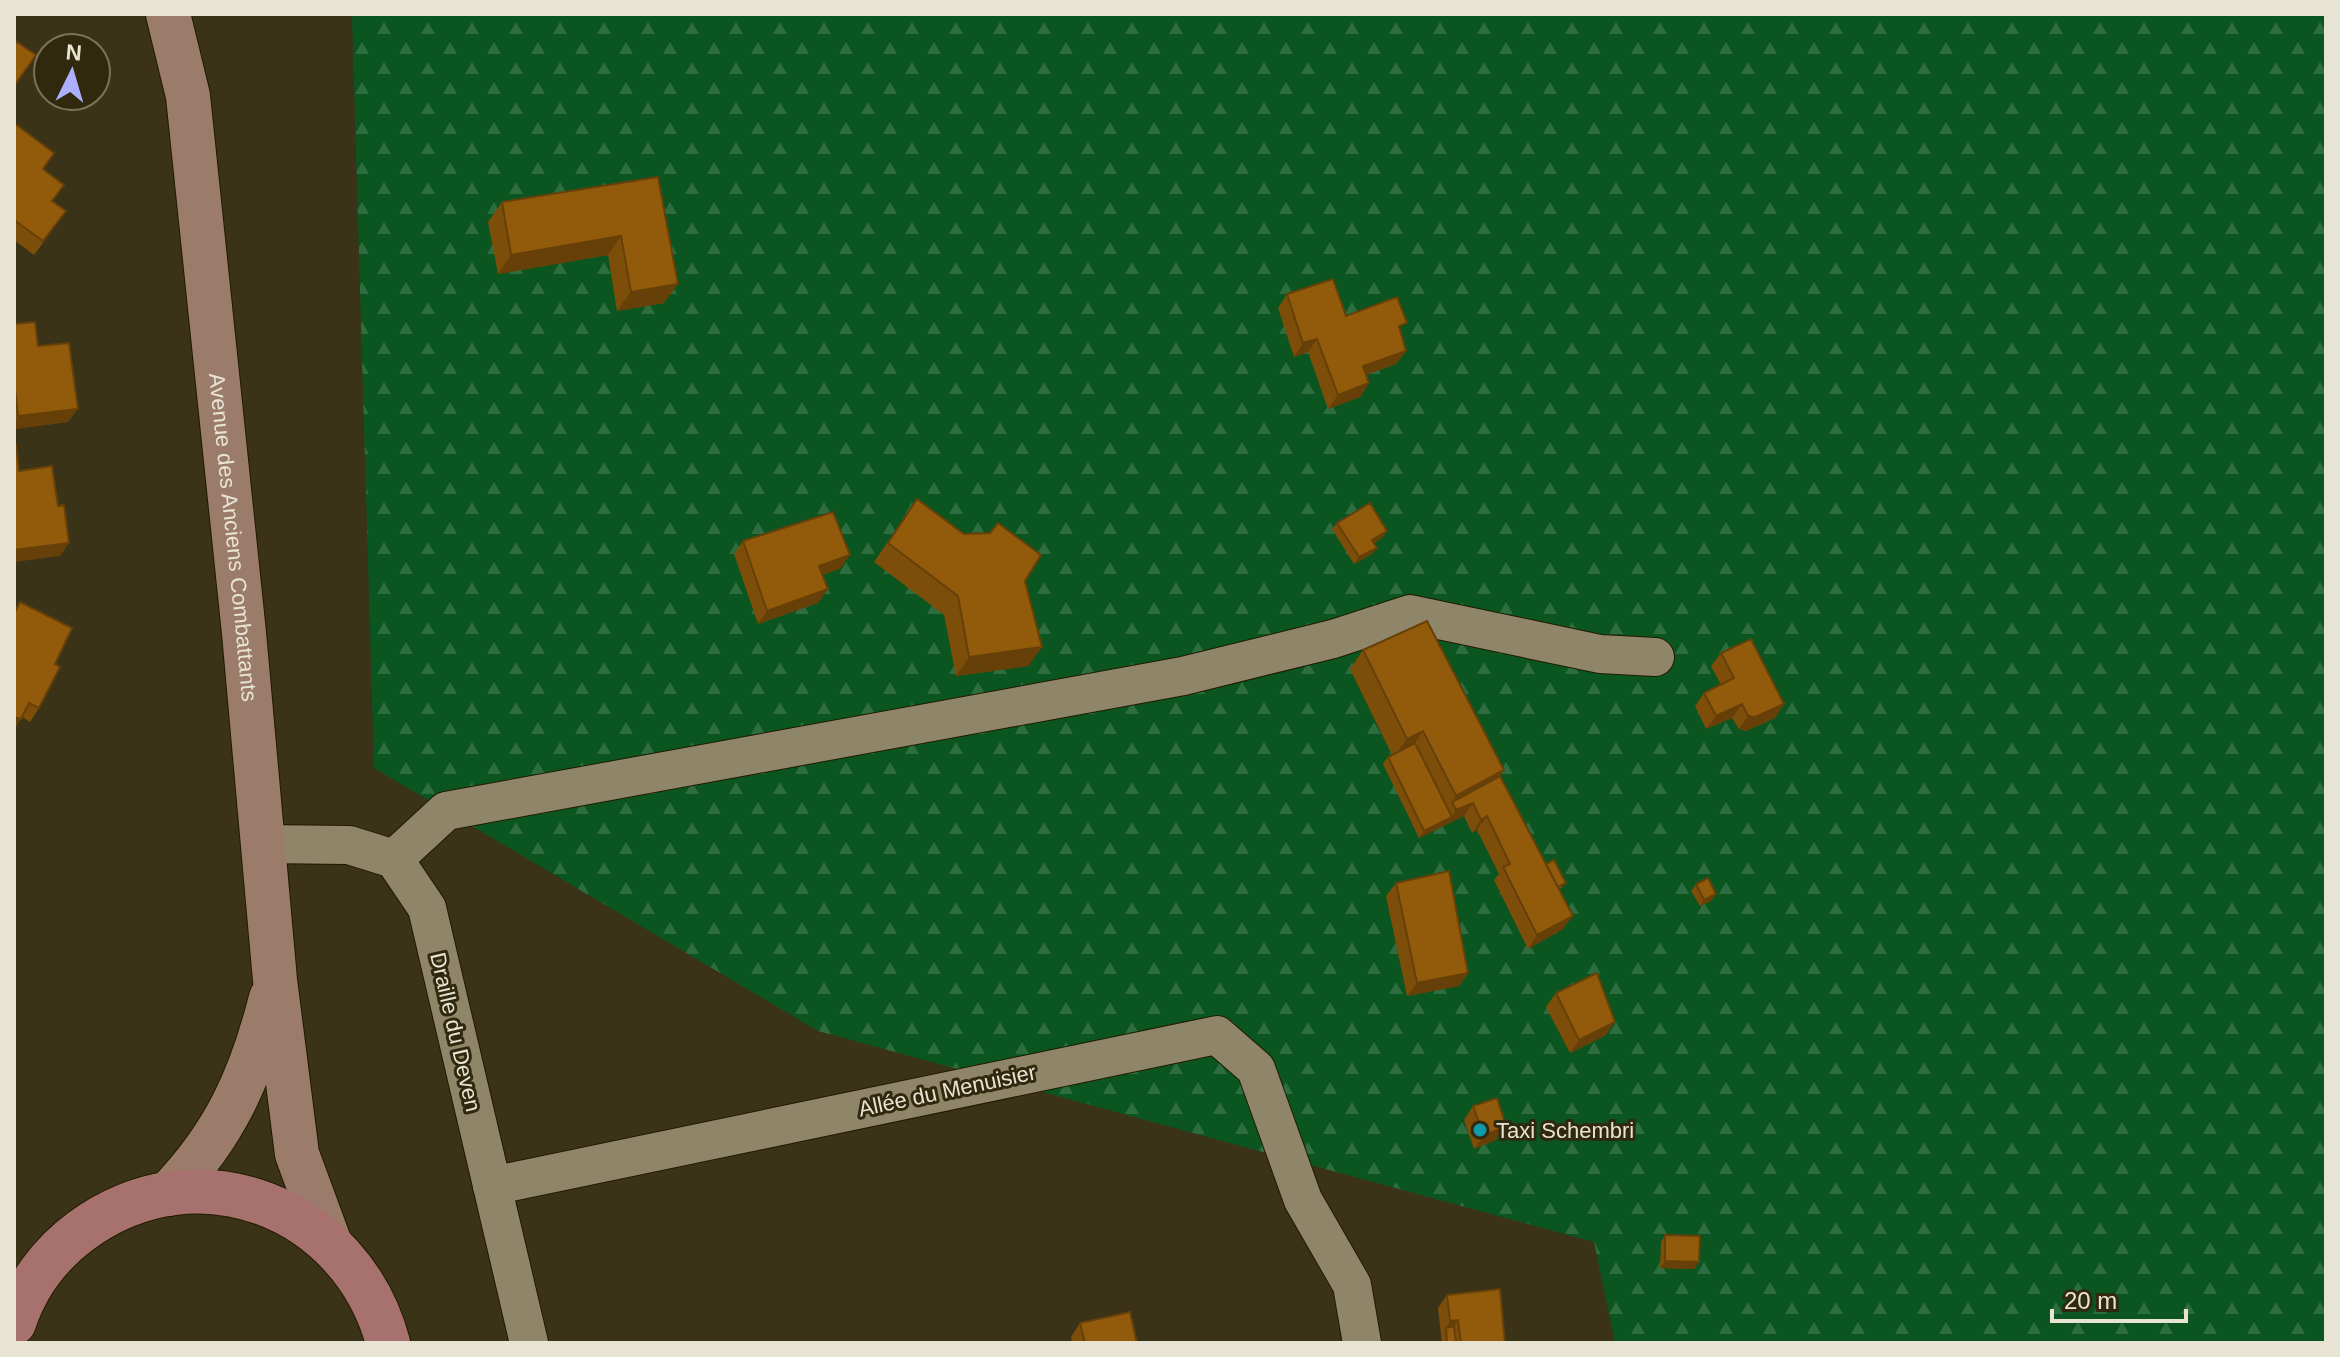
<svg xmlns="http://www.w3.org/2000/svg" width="2340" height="1357" viewBox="0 0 2340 1357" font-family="Helvetica,sans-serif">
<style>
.forest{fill:url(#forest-firs)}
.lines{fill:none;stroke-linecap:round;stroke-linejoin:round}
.minor-casing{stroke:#221a01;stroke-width:40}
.secondary-casing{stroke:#221a01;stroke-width:46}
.primary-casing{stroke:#221a01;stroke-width:46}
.minor{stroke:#8f8669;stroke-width:38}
.secondary{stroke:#9b7c6b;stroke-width:44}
.primary{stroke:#a7726d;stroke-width:44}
.wall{fill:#7d4e09}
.shaded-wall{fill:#664008}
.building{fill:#915b0b;stroke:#664008;stroke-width:2}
.culture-dot{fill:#0f9aa8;stroke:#30290e;stroke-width:3}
.labels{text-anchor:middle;stroke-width:6;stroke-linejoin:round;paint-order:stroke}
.street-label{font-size:22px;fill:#e8e4d4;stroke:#30290e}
.poi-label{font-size:22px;fill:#e8e4d4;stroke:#30290e;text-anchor:start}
</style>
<defs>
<pattern id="forest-firs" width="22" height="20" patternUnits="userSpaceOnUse" patternTransform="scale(2)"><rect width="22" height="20" fill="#0a5520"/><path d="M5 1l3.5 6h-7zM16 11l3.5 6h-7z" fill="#2e6d40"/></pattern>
</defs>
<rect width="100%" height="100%" fill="#3b3318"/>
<path class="forest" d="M 352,14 L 2326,14 L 2326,1343 L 1615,1343 L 1594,1242 L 818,1031 L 374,768 Z"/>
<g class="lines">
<defs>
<g id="minor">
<path d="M 263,844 L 349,845 L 394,859 L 427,908 L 529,1343"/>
<path d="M 394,859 L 446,811 L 1183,676 L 1333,639 L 1410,614 L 1600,654 L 1655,657"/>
<path d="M 492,1186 L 1217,1035 L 1256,1069 L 1303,1200 L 1352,1285 L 1362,1343"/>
</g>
<g id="secondary">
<path id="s1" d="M 168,14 L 188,96 L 244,633 L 275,980 L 297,1154 L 329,1241"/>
<path d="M 168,1194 C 225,1135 251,1077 271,998"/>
</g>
<path id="primary" d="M 14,1323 C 26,1286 50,1254 81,1231 C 197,1145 352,1207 388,1343"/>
</defs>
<use href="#minor" class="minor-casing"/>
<use href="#secondary" class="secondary-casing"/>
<use href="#primary" class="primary-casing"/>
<use href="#minor" class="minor"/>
<use href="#secondary" class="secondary"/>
<use href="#primary" class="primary"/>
</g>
<g class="wall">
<path d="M 14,123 L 43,169 L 53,201 L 66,211 L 34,255 L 14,240 Z"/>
<path d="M 658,177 L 664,303 L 617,311 L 608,255 L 498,274 L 488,222 L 502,202 Z"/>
<path d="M 1287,294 L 1346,316 L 1400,332 L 1406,351 L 1396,364 L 1366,375 L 1369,383 L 1360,397 L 1328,409 L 1308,352 L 1294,357 L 1278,308 Z"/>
<path d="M 14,324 L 38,346 L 68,422 L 14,429 Z"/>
<path d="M 917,499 L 1025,581 L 1042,647 L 1028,666 L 956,676 L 944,615 L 874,562 Z"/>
<path d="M 1337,523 L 1387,531 L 1382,538 L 1374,543 L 1377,548 L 1372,554 L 1354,564 L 1332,529 Z"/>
<path d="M 743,541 L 841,568 L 823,575 L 818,603 L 758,624 L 734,554 Z"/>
<path d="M 20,602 L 55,664 L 39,708 L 30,722 L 22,717 L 14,729 L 14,610 Z"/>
<path d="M 1363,650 L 1504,770 L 1500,776 L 1546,864 L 1566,883 L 1559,890 L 1563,929 L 1528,949 L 1494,880 L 1499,874 L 1477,830 L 1472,833 L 1464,816 L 1419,838 L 1383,764 L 1388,757 L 1392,755 L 1350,669 Z"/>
<path d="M 1721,653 L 1784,704 L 1775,718 L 1746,731 L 1739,729 L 1732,718 L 1706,729 L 1695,706 L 1704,693 L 1721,685 L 1711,666 Z"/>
<path d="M 1396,883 L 1468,973 L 1459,986 L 1407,996 L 1386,896 Z"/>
<path d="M 1696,884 L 1711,901 L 1700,906 L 1691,891 Z"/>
<path d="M 1556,993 L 1606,1035 L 1570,1053 L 1546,1007 Z"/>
<path d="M 1473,1106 L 1496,1140 L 1474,1149 L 1464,1120 Z"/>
<path d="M 1665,1235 L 1699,1262 L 1694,1269 L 1660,1268 L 1661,1242 Z"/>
<path d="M 1447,1295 L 1505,1343 L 1442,1343 L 1438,1308 Z"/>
<path d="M 1080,1323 L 1137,1343 L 1072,1343 L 1071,1337 Z"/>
</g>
<g class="shaded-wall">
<path d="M 621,236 L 608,255 L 498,274 L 511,255 Z"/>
<path d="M 678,284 L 664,303 L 617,311 L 631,292 Z"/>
<path d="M 1317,339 L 1308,352 L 1294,357 L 1303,343 Z"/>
<path d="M 1406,351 L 1396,364 L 1354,379 L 1363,366 Z"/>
<path d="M 1369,383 L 1360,397 L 1328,409 L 1338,395 Z"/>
<path d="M 78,409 L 68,422 L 14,429 L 14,422 L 18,416 Z"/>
<path d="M 1387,531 L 1382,538 L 1368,547 L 1372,540 Z"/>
<path d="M 69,543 L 60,556 L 14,562 L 14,550 Z"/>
<path d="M 1377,548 L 1372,554 L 1354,564 L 1359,557 Z"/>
<path d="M 850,555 L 841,568 L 810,580 L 819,566 Z"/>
<path d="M 828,589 L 818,603 L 758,624 L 767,611 Z"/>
<path d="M 1042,647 L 1028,666 L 956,676 L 969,657 Z"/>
<path d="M 1742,704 L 1732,718 L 1706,729 L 1716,716 Z"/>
<path d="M 1784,704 L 1775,718 L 1746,731 L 1739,729 L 1748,716 Z"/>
<path d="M 14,716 L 21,719 L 14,729 Z"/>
<path d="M 1423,731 L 1410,750 L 1393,758 L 1407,739 Z"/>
<path d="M 1504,770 L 1491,789 L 1452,802 L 1456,796 Z"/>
<path d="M 1473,803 L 1464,816 L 1419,838 L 1424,831 L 1452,817 L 1456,810 Z"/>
<path d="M 1487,816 L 1477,830 L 1472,833 L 1481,820 Z"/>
<path d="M 1716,894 L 1711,901 L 1700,906 L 1704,900 Z"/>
<path d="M 1573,916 L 1563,929 L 1528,949 L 1537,935 Z"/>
<path d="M 1468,973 L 1459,986 L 1407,996 L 1417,983 Z"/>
<path d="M 1615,1022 L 1606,1035 L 1570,1053 L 1579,1040 Z"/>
<path d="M 1506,1126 L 1496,1140 L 1474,1149 L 1484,1136 Z"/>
<path d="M 1665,1261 L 1699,1262 L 1694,1269 L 1660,1268 Z"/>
<path d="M 1458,1320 L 1449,1333 L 1446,1328 L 1450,1321 Z"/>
</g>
<g class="building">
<path d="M 17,42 L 36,55 L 14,86 L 14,46 Z"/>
<path d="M 14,123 L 54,153 L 43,169 L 64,185 L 52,201 L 66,211 L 43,241 L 14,220 Z"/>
<path d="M 658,177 L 678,284 L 631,292 L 621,236 L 511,255 L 502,202 Z"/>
<path d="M 1333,279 L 1346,316 L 1397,297 L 1407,323 L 1399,326 L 1406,351 L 1363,366 L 1369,383 L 1338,395 L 1317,339 L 1303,343 L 1287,294 Z"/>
<path d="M 35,322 L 38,346 L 69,343 L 78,409 L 18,416 L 14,380 L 14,324 Z"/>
<path d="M 14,445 L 16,445 L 19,471 L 52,466 L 58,506 L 64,505 L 69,543 L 14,550 Z"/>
<path d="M 917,499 L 964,534 L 990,533 L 998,523 L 1041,555 L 1025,581 L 1042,647 L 969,657 L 958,596 L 888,543 Z"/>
<path d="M 1370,503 L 1387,531 L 1372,540 L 1377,548 L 1359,557 L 1337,523 Z"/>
<path d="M 833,512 L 850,555 L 819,566 L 828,589 L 767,611 L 743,541 Z"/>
<path d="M 20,602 L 72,628 L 55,664 L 60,667 L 39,708 L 29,703 L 21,719 L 14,717 L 14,614 Z"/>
<path d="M 1427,621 L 1504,770 L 1456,796 L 1423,731 L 1407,739 L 1363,650 Z"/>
<path d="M 1751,639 L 1784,704 L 1755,717 L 1748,716 L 1742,704 L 1716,716 L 1704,693 L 1734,678 L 1721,653 Z"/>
<path d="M 1415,743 L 1452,817 L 1424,831 L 1388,757 Z"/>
<path d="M 1500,776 L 1573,916 L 1537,935 L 1503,867 L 1510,864 L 1487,816 L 1481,820 L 1473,803 L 1456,810 L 1452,802 Z"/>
<path d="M 1554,860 L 1566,883 L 1558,887 L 1546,864 Z"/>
<path d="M 1449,871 L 1468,973 L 1417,983 L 1396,883 Z"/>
<path d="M 1708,878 L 1716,894 L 1704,900 L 1696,884 Z"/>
<path d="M 1597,973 L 1615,1022 L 1579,1040 L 1556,993 Z"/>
<path d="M 1497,1098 L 1506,1126 L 1484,1136 L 1473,1106 Z"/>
<path d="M 1665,1235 L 1700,1236 L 1699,1262 L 1665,1261 Z"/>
<path d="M 1500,1289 L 1505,1343 L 1461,1343 L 1458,1320 L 1450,1321 L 1447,1295 Z"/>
<path d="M 1130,1312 L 1137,1343 L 1085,1343 L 1080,1323 Z"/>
<path d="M 1454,1326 L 1456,1343 L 1447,1343 L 1446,1328 Z"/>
</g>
<circle class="culture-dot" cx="1480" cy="1130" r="8"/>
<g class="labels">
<g class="street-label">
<text dy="8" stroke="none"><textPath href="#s1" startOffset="528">Avenue des Anciens Combattants</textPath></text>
<text transform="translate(456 1032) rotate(77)" y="8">Draille du Deven</text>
<text transform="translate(947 1090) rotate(-12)" y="8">Allée du Menuisier</text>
</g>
<g class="poi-label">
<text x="1496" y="1138">Taxi Schembri</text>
</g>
</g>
<rect width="2340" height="1357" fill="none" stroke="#e8e4d4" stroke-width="32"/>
<g transform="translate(72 72) rotate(5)"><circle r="38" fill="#30290e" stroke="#7a745d" stroke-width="2"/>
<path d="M0-6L14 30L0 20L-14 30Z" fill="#acaffb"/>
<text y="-12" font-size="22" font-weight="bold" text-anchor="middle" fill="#e8e4d4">N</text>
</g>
<path d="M2052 1309v12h134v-12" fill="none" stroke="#e8e4d4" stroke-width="4"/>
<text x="2064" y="1309" font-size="24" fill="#e8e4d4" stroke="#30290e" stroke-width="6" paint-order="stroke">20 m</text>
</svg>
